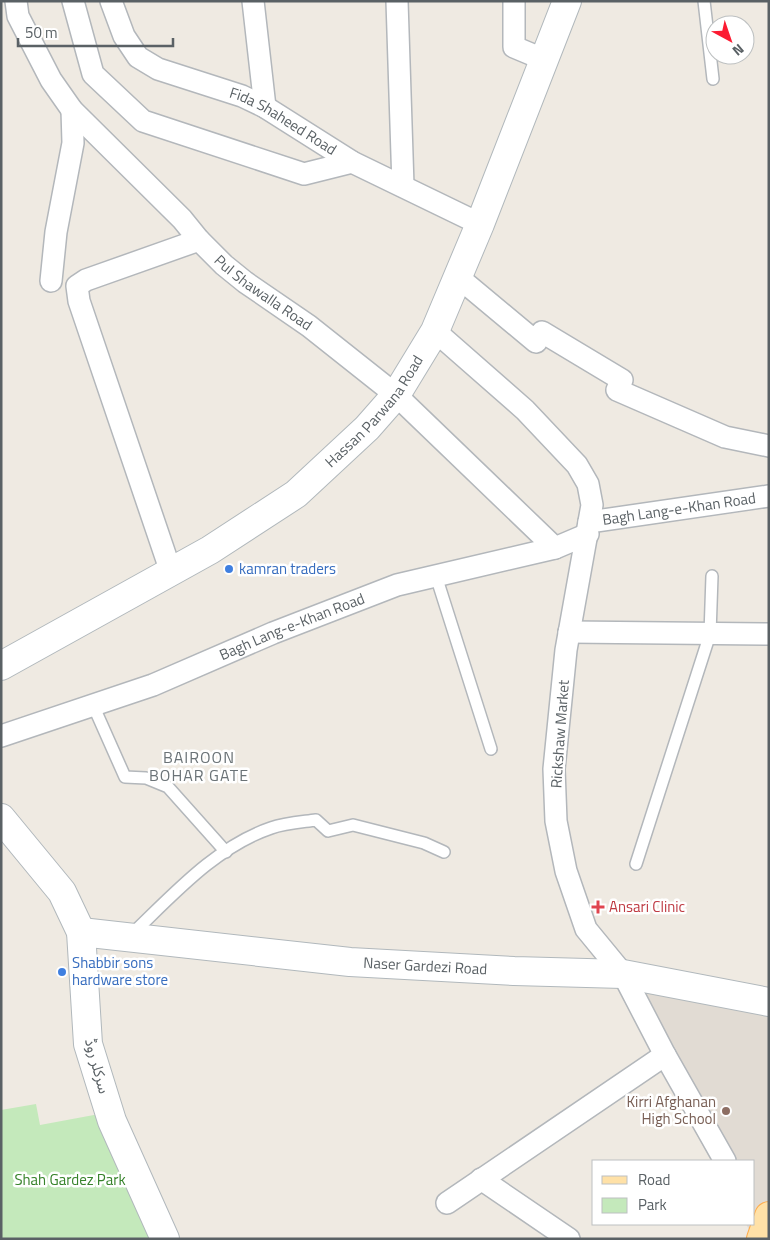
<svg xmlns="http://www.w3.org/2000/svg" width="770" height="1240" viewBox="0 0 770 1240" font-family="'Titillium Web','Noto Sans Arabic',sans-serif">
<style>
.education{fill:#e1dbd3}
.green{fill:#c4e9bb}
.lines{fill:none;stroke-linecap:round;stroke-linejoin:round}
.lane-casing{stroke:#b3b7bb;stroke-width:14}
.street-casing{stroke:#b3b7bb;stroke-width:24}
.secondary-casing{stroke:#b1b8bc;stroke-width:30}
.primary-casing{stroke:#ffac4b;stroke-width:30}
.lane{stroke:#fff;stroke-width:11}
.street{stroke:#fff;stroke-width:21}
.secondary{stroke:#fff;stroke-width:28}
.primary{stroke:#ffe1a7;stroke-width:28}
.shop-dot{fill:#3f7fe0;stroke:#fff;stroke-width:2}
.health-dot{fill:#e0444e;stroke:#fff;stroke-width:2}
.education-dot{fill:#8d6e63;stroke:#fff;stroke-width:2}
.labels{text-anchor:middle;stroke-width:5;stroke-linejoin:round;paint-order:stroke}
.street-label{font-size:15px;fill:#5a6165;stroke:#fff}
.shop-label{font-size:15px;fill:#366cbe;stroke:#fff;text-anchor:start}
.health-label{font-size:15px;fill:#be3a42;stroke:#fff;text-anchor:start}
.education-label{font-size:15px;fill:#785e54;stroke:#fff;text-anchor:end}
.park-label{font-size:15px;fill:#37832b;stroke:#fff}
.neighbourhood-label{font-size:16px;letter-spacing:1px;fill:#6b7377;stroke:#fff}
</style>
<rect width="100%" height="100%" fill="#efeae2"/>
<path class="education" d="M 614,983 L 769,1005 L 769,1217 L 754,1239 L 746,1224 L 754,1224 L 754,1161 L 711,1161 Z"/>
<path class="green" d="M 36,1104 L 40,1125 L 110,1112 L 167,1239 L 1,1239 L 1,1110 Z"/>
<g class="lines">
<defs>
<g id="lane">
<path d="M 704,1 L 713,79"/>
<path d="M 436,576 L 491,749"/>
<path d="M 93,705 L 125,777 L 146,778 L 168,787 L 226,852"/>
<path d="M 636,864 L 710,634 L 712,576"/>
<path d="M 130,936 C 172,896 215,847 271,828 C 285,823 302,822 316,820 L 328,831 L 353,825 L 424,843 L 444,852"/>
</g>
<g id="street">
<path id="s1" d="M 16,1 L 18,16 L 51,80 L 72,110 L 182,219 L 199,240 L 224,265 L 245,282 L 309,326 L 396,395 L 555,548"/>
<path d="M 73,1 L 93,74 L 143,121 L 304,174 L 352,162"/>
<path id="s2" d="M 111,1 L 124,36 L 138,57 L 158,69 L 242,96 L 265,107 L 352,162 L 480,224"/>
<path d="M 253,1 L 265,107"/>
<path d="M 397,1 L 403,186"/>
<path d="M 514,1 L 514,47 L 545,60"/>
<path d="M 458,277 L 536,342 L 542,332 L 622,380 L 617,390 L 725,437 L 769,446"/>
<path d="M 51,281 L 56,232 L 73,143 L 72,110"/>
<path d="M 435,331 L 525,410 L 577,465 L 588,484 L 592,505 L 566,650 L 554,769 L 556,821 L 566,871 L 586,929 L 623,974 L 665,1055 L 725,1161"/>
<path id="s3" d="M 589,522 L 769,496"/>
<path d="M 171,572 L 79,301 L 77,286 L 86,280 L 199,240"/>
<path d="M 569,632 L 769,634"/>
<path id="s4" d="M 1,736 L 153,685 L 273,633 L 397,585 L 555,548 L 588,534"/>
<path d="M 481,1179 L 569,1239"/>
<path d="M 447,1203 L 665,1055"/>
</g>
<g id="secondary">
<path id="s5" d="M 1,666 L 210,550 L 296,494 L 367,428 L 396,395 L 435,331 L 480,224 L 567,1"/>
<path d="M 1,818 L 62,892 L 81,932 L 88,1044 L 112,1121 L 165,1239"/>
<path id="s6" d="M 81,932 L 350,962 L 514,971 L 623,974 L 769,1002"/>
</g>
<path id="primary" d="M 761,1239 L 769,1216"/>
</defs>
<use href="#lane" class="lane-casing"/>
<use href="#street" class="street-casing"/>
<use href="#secondary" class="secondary-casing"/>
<use href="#primary" class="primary-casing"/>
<use href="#lane" class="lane"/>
<use href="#street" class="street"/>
<use href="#secondary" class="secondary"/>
<use href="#primary" class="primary"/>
</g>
<g class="shop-dot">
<circle cx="229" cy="569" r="5"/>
<circle cx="62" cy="972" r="5"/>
</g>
<path class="health-dot" d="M595.5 899.5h5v5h5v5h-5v5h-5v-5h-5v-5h5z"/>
<circle class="education-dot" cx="726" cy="1111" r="5"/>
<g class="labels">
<g class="street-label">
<text dy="5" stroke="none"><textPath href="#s2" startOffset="222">Fida Shaheed Road</textPath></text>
<text dy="5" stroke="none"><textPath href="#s1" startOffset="389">Pul Shawalla Road</textPath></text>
<text dy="5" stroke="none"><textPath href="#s5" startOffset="456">Hassan Parwana Road</textPath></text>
<text dy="5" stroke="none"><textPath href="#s3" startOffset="91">Bagh Lang-e-Khan Road</textPath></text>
<text dy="5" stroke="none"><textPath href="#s4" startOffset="311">Bagh Lang-e-Khan Road</textPath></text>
<text transform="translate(560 734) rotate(-86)" y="5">Rickshaw Market</text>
<text dy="5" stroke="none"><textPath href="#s6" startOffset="346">Naser Gardezi Road</textPath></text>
<text transform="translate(97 1066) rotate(75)" y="5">سرکلر روڈ</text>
</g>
<g class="shop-label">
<text x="239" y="574">kamran traders</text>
<text x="72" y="968">Shabbir sons<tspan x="72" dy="17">hardware store</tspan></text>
</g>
<g class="health-label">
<text x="609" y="912">Ansari Clinic</text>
</g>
<g class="education-label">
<text x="716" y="1107">Kirri Afghanan<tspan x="716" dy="17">High School</tspan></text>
</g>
<g class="park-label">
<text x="70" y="1185">Shah Gardez Park</text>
</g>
<g class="neighbourhood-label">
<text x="199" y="763">BAIROON<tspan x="199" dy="18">BOHAR GATE</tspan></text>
</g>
</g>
<rect width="770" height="1240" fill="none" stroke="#5a6165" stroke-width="5"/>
<rect x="592" y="1160" width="162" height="65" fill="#ffffff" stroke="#bdc0c1"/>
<rect x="602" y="1176" width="25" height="8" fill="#ffe1a7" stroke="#bdc0c1"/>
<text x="638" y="1185" font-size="15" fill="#5a6165">Road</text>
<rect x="602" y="1198" width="25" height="15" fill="#c4e9bb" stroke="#bdc0c1"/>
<text x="638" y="1210" font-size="15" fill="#5a6165">Park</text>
<g transform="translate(730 40) rotate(140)"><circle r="24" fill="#ffffff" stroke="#bdc0c1"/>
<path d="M0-4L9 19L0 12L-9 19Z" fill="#fc1b32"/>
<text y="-8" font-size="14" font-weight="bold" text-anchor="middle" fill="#5a6165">N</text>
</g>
<path d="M18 38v8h155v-8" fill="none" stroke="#5a6165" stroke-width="2.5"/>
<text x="25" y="38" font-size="15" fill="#5a6165" stroke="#ffffff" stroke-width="4" paint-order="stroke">50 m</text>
</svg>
